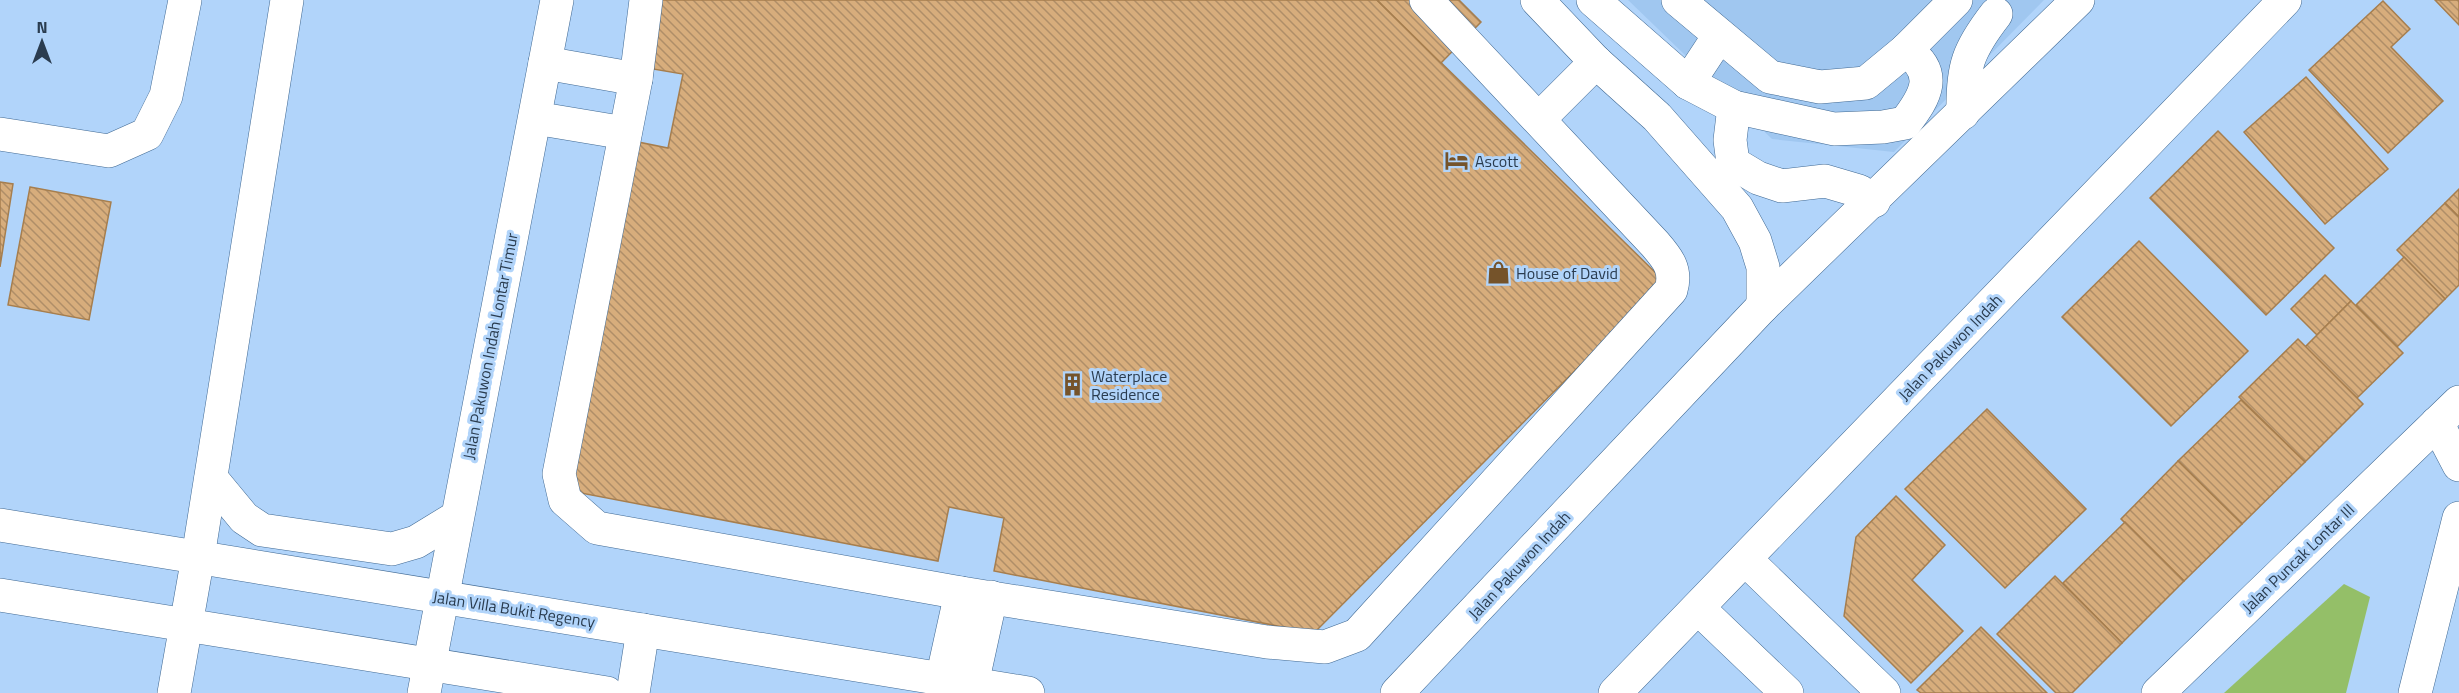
<svg xmlns="http://www.w3.org/2000/svg" width="2459" height="693" viewBox="0 0 2459 693" font-family="'Titillium Web',sans-serif">
<style>
.built{fill:#a0c7f0}
.water{fill:#94bf68}
.building{fill:url(#building-back-hatch);stroke:#a67e4e;stroke-width:1.5}
.lines{fill:none;stroke-linecap:round;stroke-linejoin:round}
.minor-casing{stroke:#406993;stroke-width:34}
.minor{stroke:#fff;stroke-width:33}
.labels{text-anchor:middle;stroke-width:6;stroke-linejoin:round;paint-order:stroke}
.poi-label{font-size:16px;fill:#2a3c4f;stroke:#b1d4fa;text-anchor:start}
.street-label{font-size:16px;fill:#2a3c4f;stroke:#b1d4fa}
</style>
<defs>
<pattern id="building-back-hatch" width="6" height="6" patternUnits="userSpaceOnUse" patternTransform="scale(1.5)"><rect width="6" height="6" fill="#d7ad7c"/><path d="M-1 5l2 2M0 0l6 6M5-1l2 2" fill="none" stroke="#af8e68"/></pattern>
</defs>
<rect width="100%" height="100%" fill="#b1d4fa"/>
<path class="built" d="M 1628,0 L 2044,0 L 1894,152 L 1772,139 Z"/>
<path class="water" d="M 2344,584 L 2370,597 L 2346,693 L 2224,693 Z"/>
<g class="building">
<path d="M 660,0 L 1377,0 L 1664,281 L 1314,633 L 994,571 L 1004,518 L 949,507 L 938,561 L 565,490 L 633,141 L 668,148 L 683,74 L 647,68 Z"/>
<path d="M 1377,0 L 1459,0 L 1481,22 L 1441,63 Z"/>
<path d="M 2435,0 L 2459,0 L 2459,25 Z"/>
<path d="M 2383,1 L 2410,29 L 2391,47 L 2443,101 L 2388,153 L 2309,70 Z"/>
<path d="M 2306,77 L 2388,169 L 2325,224 L 2244,132 Z"/>
<path d="M 2218,131 L 2334,248 L 2266,315 L 2150,198 Z"/>
<path d="M 0,182 L 13,184 L 0,267 Z"/>
<path d="M 30,187 L 111,202 L 89,320 L 8,305 Z"/>
<path d="M 2459,189 L 2459,217 L 2445,203 Z"/>
<path d="M 2445,203 L 2459,217 L 2459,285 L 2445,299 L 2397,250 Z"/>
<path d="M 2139,241 L 2248,351 L 2171,426 L 2062,317 Z"/>
<path d="M 2404,257 L 2445,299 L 2397,347 L 2356,305 Z"/>
<path d="M 2325,275 L 2351,301 L 2317,335 L 2291,309 Z"/>
<path d="M 2351,301 L 2403,353 L 2357,398 L 2305,347 Z"/>
<path d="M 2298,339 L 2363,404 L 2305,462 L 2239,397 Z"/>
<path d="M 2241,400 L 2305,462 L 2242,524 L 2178,461 Z"/>
<path d="M 1987,409 L 2086,509 L 2005,588 L 1905,489 Z"/>
<path d="M 2178,461 L 2242,524 L 2184,581 L 2121,519 Z"/>
<path d="M 1896,496 L 1945,545 L 1912,580 L 1963,631 L 1911,683 L 1844,616 L 1856,537 Z"/>
<path d="M 2125,522 L 2184,581 L 2122,643 L 2063,583 Z"/>
<path d="M 2055,576 L 2122,643 L 2072,693 L 2056,693 L 1997,634 Z"/>
<path d="M 1981,627 L 2047,693 L 1921,693 L 1917,690 Z"/>
</g>
<g class="lines">
<defs>
<g id="minor">
<path d="M 646,0 L 636,79 L 559,474 L 565,500 L 597,528 L 961,593 L 1267,642 L 1325,647 L 1357,635 L 1671,290 C 1677,270 1668,259 1655,244 L 1426,0"/>
<path d="M 1537,0 L 1596,62 L 1657,117 L 1737,208 L 1755,241 L 1763,267 L 1763,306"/>
<path d="M 1593,0 L 1688,83 L 1734,107 L 1834,129 L 1883,127 L 1905,123 C 1926,96 1939,73 1906,50"/>
<path d="M 1678,0 L 1770,77 L 1820,87 L 1866,83 L 1906,50 L 1956,0"/>
<path d="M 545,63 L 636,79"/>
<path d="M 1688,83 L 1719,36"/>
<path d="M 1734,107 L 1730,140 L 1733,163 L 1758,178 L 1782,186 L 1825,181 L 1859,191 L 1874,201"/>
<path d="M 1963,113 C 1962,67 1968,50 1996,14"/>
<path d="M 535,118 L 625,133"/>
<path d="M 1539,119 L 1596,62"/>
<path d="M 0,134 L 109,151 L 147,134 L 166,96 L 185,0"/>
<path d="M 2437,423 L 2459,465"/>
<path d="M 211,478 L 244,518 L 262,530 L 392,549 L 416,542 L 457,517"/>
<path d="M 0,525 L 1028,693"/>
<path d="M 1745,559 L 1884,693"/>
<path d="M 0,595 L 607,693"/>
<path d="M 1698,608 L 1787,693"/>
<path d="M 942,679 L 961,593"/>
<path d="M 972,684 L 991,597"/>
<path d="M 174,693 L 198,557 L 287,0"/>
<path d="M 424,693 L 557,0"/>
<path d="M 633,693 L 643,630"/>
<path d="M 1397,693 L 1763,306 L 2078,0"/>
<path d="M 1615,693 L 2285,0"/>
<path d="M 2158,693 L 2459,402"/>
<path d="M 2415,693 L 2459,518"/>
</g>
</defs>
<use href="#minor" class="minor-casing"/>
<use href="#minor" class="minor"/>
</g>
<defs>
<symbol id="hotel-bare" viewBox="-9 -9 18 18"><path d="M-6-4.5h1.5V1H6V5H4.5V3h-9V5H-6ZM-4 0a1.8 1.8 0 1 1 3.6 0ZM.5 0V-2.5h3Q6-2.5 6 0Z" fill="#75532a" stroke="#b1d4fa" stroke-width="2.5" paint-order="stroke"/></symbol>
<symbol id="shop-bare" viewBox="-9 -9 18 18"><path d="M-5-2.5h2.3a2.7 3.5 0 0 1 5.4 0H5L5.5 6h-11ZM-1.5-2.5h3a1.5 2.3 0 0 0-3 0Z" fill="#75532a" stroke="#b1d4fa" stroke-width="2.5" paint-order="stroke"/></symbol>
<symbol id="building-bare" viewBox="-9 -9 18 18"><path d="M-4-6H4V6H1V3H-1V6H-4ZM-2.5-4.3h1.7v1.8h-1.7ZM.8-4.3h1.7v1.8H.8ZM-2.5-1h1.7V.8h-1.7ZM.8-1h1.7V.8H.8Z" fill="#75532a" stroke="#b1d4fa" stroke-width="2.5" paint-order="stroke"/></symbol>
</defs>
<g fill-rule="evenodd">
<use href="#hotel-bare" x="1440" y="144" width="33" height="33"/>
<use href="#shop-bare" x="1482" y="256" width="33" height="33"/>
<use href="#building-bare" x="1056" y="368" width="33" height="33"/>
</g>
<g class="labels">
<g class="poi-label">
<text x="1475" y="167">Ascott</text>
<text x="1516" y="279">House of David</text>
<text x="1091" y="382">Waterplace<tspan x="1091" dy="18">Residence</tspan></text>
</g>
<g class="street-label">
<text transform="translate(490 346) rotate(-79)" y="6">Jalan Pakuwon Indah Lontar Timur</text>
<text transform="translate(1950 347) rotate(-46)" y="6">Jalan Pakuwon Indah</text>
<text transform="translate(2298 558) rotate(-44)" y="6">Jalan Puncak Lontar III</text>
<text transform="translate(1519 565) rotate(-47)" y="6">Jalan Pakuwon Indah</text>
<text transform="translate(514 609) rotate(9)" y="6">Jalan Villa Bukit Regency</text>
</g>
</g>
<g transform="translate(42 42)" stroke="#b1d4fa" stroke-width="4.5" paint-order="stroke">
<path d="M0-4.5L10 22L0 15L-10 22Z" fill="#2a3c4f"/>
<text y="-9" font-size="16" font-weight="bold" text-anchor="middle" fill="#2a3c4f">N</text>
</g>
</svg>
